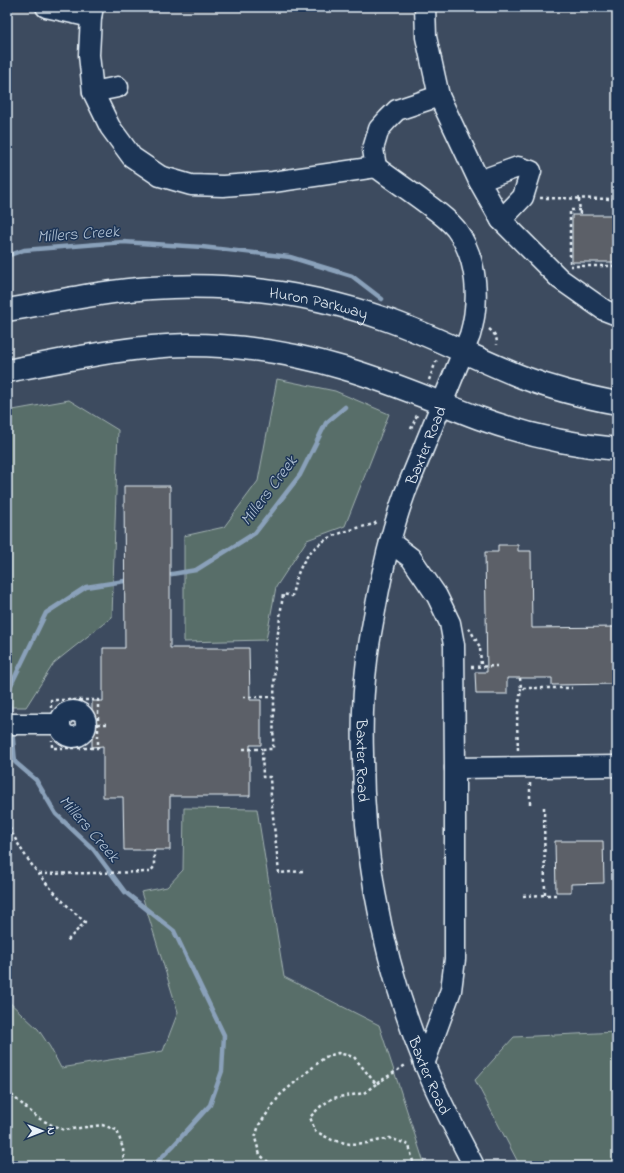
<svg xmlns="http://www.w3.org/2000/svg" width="624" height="1173" viewBox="0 0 624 1173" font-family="'Indie Flower',sans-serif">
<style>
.built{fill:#3d4b5f}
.green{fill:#596e69;stroke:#a0b0b0}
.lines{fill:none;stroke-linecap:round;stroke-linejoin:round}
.stream{stroke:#8aa1ba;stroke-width:4.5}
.building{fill:#5b6167;stroke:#e8f1f8}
.minor-casing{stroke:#e8f1f8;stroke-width:23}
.major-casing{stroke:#e8f1f8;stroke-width:25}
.path{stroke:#e8f1f8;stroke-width:2.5;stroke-dasharray:3 3;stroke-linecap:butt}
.minor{stroke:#1d3557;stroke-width:20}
.major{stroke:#1d3557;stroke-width:22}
.labels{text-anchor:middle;stroke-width:3;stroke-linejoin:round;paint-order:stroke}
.street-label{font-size:16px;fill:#e8f1f8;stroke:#1d3557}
.water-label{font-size:17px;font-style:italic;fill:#b1c2d4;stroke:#1d3557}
</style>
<rect width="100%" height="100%" fill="#30425c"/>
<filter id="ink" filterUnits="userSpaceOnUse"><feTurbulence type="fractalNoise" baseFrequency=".025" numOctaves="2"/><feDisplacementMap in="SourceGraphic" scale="8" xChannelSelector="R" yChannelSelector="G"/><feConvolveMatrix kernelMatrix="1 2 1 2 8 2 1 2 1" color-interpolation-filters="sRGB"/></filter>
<g filter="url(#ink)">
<rect class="built" x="7" y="7" width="610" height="1159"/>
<g class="green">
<path d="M 277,379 L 335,391 L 389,414 L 345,526 L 307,540 L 276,587 L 266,640 L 184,642 L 184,536 L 224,527 L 258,481 Z"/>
<path d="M 69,400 L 118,430 L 112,617 L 54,663 L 26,707 L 7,707 L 7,411 Z"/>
<path d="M 184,808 L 257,809 L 284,977 L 379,1025 L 425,1166 L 7,1166 L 7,1000 L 38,1029 L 50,1047 L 61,1068 L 163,1051 L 178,1012 L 141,892 L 167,887 L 183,870 Z"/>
<path d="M 617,1032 L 617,1166 L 520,1166 L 475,1080 L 514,1037 Z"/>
</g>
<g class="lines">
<g class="stream">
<path d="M 7,256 L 24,250 L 123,242 L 202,247 L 290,257 L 352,276 L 382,299"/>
<path d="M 166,575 L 196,570 L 255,533 L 300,475 L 326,423 L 345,407"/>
<path d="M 11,720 L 8,691 L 46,613 L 86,587 L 131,580"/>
<path d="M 12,729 L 15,762 L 36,780 L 56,814 L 93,849 L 125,892 L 174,931 L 224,1035 L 222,1071 L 210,1105 L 173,1146 L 158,1161 L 157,1166"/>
</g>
</g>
<g class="building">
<rect x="572" y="215" width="45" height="47"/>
<path d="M 124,486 L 170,486 L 170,648 L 249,648 L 250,700 L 261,700 L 261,745 L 250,745 L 250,796 L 170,796 L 170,850 L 124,850 L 123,797 L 103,797 L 103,746 L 92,747 L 92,701 L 103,701 L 103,648 L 125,648 Z"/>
<path d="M 498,545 L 518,545 L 518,551 L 531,551 L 532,628 L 617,627 L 617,684 L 552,685 L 552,678 L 507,678 L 507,694 L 476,694 L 475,672 L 487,672 L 485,552 L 498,552 Z"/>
<path d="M 555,841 L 603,841 L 604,883 L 571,884 L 571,892 L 556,892 Z"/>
</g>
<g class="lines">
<defs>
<g id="minor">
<path d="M 46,7 L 91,17"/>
<path d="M 93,7 L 91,17 L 89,55 L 93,92 L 110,127 L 132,157 L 160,176 L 191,185 L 223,186 L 273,182 L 376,167 L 373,149 L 379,129 L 388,119 L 397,110 L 439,96 L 479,181 L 501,220 L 560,279 L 604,310 L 617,315"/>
<path d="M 425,7 L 426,37 L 439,96"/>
<path d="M 93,92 L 118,87"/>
<path id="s1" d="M 376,167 C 392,179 408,190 423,201 C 435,210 447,218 456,229 C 478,259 480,301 470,335 L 405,493 C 392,529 383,567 376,605 C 373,623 369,641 367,660 C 363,691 362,723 363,754 C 363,862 384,965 425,1065 C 439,1100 457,1133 474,1166"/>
<path d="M 479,181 L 518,167 L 531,171 L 523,197 L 501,220"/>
<path d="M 390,542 L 411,558 L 437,596 L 450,623 L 454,645 L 455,768 L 455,959 L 451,990 L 424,1064"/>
<circle cx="73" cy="724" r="13"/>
<path d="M 7,724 L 59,724"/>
<path d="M 455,768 L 617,766"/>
</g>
<g id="major">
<path id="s2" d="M 7,310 C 55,302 103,291 151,288 C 231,282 310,293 385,319 C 432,335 476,359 522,377 C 553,389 585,397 617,403"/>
<path d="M 7,371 C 66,360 127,346 188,345 C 240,345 293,353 343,368 C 389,381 434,401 479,418 C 523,434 570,445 617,449"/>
</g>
</defs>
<use href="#minor" class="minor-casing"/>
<use href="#major" class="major-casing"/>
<g class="path">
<path d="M 540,198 L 617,199"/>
<path d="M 579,199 L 580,215"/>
<path d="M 580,210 L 570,210 L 570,266 L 617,266"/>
<path d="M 616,215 L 617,215"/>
<path d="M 489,329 C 495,334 497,337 497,345"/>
<path d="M 429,380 L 437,359"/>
<path d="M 411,429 L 417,415"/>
<path d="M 469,628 L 480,647 L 481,666"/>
<path d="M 471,667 L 497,666"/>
<path d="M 520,678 L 521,688 L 572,688"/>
<path d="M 243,697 L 273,697"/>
<path d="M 51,708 L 51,700 L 98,700 L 98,748 L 52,748 L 52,740"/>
<path d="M 98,724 L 110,724"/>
<path d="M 243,749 L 262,749"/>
<path d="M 518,750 L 517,721 L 521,688"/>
<path d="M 530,783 L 530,807"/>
<path d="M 544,807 L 545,895 L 556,895"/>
<path d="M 7,822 C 24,861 53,894 85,922 L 67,941"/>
<path d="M 303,871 L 279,873 L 271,797 L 270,777 L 263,777 L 262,749 L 273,749 L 275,656 L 283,594 L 292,596 C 302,543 327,535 374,524 L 377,522"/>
<path d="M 39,874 L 150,872 L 154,867 L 154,850"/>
<path d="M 523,896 L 545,895"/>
<path d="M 376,1084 L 364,1093 L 333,1098 L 321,1106 L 310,1117 L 315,1131 L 332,1140 L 350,1144 L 368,1143 L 390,1138 L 409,1145 L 414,1166"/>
<path d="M 7,1091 L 38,1118 L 52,1125 L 64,1130 L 102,1125 L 117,1130 L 123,1149 L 124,1166"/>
<path d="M 273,1166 L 260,1155 L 255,1138 L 259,1125 L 280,1095 L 325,1057 L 338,1053 L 354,1057 L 376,1084 L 407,1064"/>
</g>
<use href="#minor" class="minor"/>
<use href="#major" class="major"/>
</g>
</g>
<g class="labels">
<g class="street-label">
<text dy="6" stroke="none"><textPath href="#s2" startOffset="315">Huron Parkway</textPath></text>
<text transform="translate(425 445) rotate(-68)" y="6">Baxter Road</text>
<text dy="6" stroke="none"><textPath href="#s1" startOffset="655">Baxter Road</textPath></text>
<text dy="6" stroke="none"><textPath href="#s1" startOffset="979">Baxter Road</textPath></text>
</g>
<g class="water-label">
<text transform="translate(78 233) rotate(-4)" y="6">Millers Creek</text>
<text transform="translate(268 490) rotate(-53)" y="6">Millers Creek</text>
<text transform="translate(90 828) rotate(49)" y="6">Millers Creek</text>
</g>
</g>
<rect width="624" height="1173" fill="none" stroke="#1d3557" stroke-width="24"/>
<rect x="12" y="12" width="600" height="1149" fill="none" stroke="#e8f1f8" stroke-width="1.5" filter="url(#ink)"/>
<g transform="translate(42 1131) rotate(90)" stroke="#1d3557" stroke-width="3" paint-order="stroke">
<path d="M0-3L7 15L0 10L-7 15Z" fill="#e8f1f8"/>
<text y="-6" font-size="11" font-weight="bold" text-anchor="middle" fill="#e8f1f8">N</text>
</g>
</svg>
